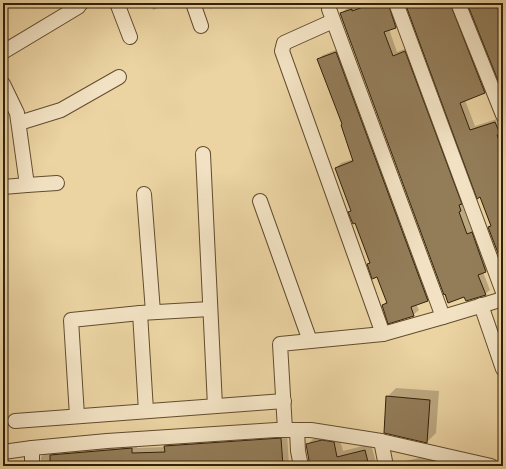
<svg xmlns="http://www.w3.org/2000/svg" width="506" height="469" viewBox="0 0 506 469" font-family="'IM FELL Great Primer',serif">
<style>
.shadow{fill:#0003}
.building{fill:#937d59;stroke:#332009}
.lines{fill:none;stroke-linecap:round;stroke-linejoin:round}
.minor-casing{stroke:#614d2f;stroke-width:16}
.minor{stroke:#f2e2c3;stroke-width:14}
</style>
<rect width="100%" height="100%" fill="#ebd3a2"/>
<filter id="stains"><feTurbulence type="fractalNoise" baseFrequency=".005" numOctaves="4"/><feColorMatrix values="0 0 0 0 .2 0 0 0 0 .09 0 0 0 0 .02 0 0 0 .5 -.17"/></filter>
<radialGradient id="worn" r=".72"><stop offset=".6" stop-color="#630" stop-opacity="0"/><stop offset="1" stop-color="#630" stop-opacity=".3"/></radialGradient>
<g class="shadow">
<path d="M 151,3 L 170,3 L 153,10 Z"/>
<path d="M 208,3 L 224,3 L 210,9 Z"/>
<path d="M 367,3 L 391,3 L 400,22 L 396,27 L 389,29 L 397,52 L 410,47 L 465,205 L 463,207 L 472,230 L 477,228 L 491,266 L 483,272 L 490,290 L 485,294 L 341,14 L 346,9 L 357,5 L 357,7 Z"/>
<path d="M 406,3 L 455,3 L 489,88 L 485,93 L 465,100 L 475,126 L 503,117 L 503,266 L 489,227 L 492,224 Z"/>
<path d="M 341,48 L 432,295 L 427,300 L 416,304 L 419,310 L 413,315 L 383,305 L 387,301 L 377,276 L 368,264 L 370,262 L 355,222 L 349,212 L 351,210 L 336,168 L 341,163 L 354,159 L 343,124 L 318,60 L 323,55 Z"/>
<path d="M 396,388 L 439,391 L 436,433 L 427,442 L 385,432 L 387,397 Z"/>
<path d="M 287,433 L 289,466 L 41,466 L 41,457 L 47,451 L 137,443 L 137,448 L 165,447 L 171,440 Z"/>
<path d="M 328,435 L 339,437 L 343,451 L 371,444 L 377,466 L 312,466 L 307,445 L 313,439 Z"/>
<path d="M 428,456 L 449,458 L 451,466 L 397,466 L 401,462 Z"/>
</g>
<g class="building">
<path d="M 374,3 L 388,3 L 396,28 L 384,32 L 393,56 L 405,51 L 462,204 L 459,205 L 461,211 L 459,212 L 467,234 L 472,232 L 486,272 L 478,275 L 486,295 L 466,301 L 464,297 L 448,303 L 445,294 L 444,295 L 340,13 L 352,9 L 352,11 Z"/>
<path d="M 405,3 L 450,3 L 485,93 L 460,103 L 470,130 L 495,122 L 500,134 L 497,135 L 503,151 L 503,266 L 488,227 L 491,226 L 480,197 L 477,199 Z"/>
<path d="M 467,3 L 503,3 L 503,87 L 501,88 Z"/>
<path d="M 336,52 L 428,301 L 411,307 L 414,316 L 388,324 L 382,305 L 387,303 L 377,277 L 372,279 L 367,264 L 370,263 L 355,223 L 353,224 L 348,212 L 351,211 L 335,168 L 353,161 L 341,125 L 342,124 L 317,59 Z"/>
<path d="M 386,396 L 430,400 L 427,443 L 384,433 Z"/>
<path d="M 281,438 L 283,466 L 50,466 L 50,455 L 132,448 L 132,453 L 165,452 L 164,446 Z"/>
<path d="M 322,440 L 334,442 L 337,457 L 365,450 L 369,466 L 310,466 L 306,444 Z"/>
</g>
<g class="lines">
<defs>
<g id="minor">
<path d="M 117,3 L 130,37"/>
<path d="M 193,3 L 201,26"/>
<path d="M 329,3 L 329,9 L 443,317"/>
<path d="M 396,3 L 503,292"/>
<path d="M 458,3 L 503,115"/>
<path d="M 333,21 L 284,43 L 282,51 L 383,334 L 443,317 L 503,299"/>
<path d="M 3,52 L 78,7 L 81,3"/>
<path d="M 3,84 L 17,113 L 27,185 L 3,187"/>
<path d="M 19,123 L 61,110 L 119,77"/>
<path d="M 203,154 L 215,406"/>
<path d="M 27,185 L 57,183"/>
<path d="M 144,194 L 153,312"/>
<path d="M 260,201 L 310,341"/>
<path d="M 481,305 L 503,369"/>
<path d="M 140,313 L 146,411"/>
<path d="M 77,416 L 71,320 L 140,313 L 210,309"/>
<path d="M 15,421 L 284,401"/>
<path d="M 285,430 L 280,344 L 383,334"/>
<path d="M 297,430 L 298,451 L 301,466"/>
<path d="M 381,441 L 386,466"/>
<path d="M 3,452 L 32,448"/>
<path d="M 32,466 L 32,448 L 107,441 L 276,430 L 311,430 L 381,441 L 491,466"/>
</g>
</defs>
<use href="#minor" class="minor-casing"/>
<use href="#minor" class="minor"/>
</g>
<rect width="506" height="469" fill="none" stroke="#ebd3a2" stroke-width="16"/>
<rect x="4" y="4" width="498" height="461" fill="none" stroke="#332009" stroke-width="2"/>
<rect x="8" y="8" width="490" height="453" fill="none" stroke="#332009"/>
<rect width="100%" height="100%" filter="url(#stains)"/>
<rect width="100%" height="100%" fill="url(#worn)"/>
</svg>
